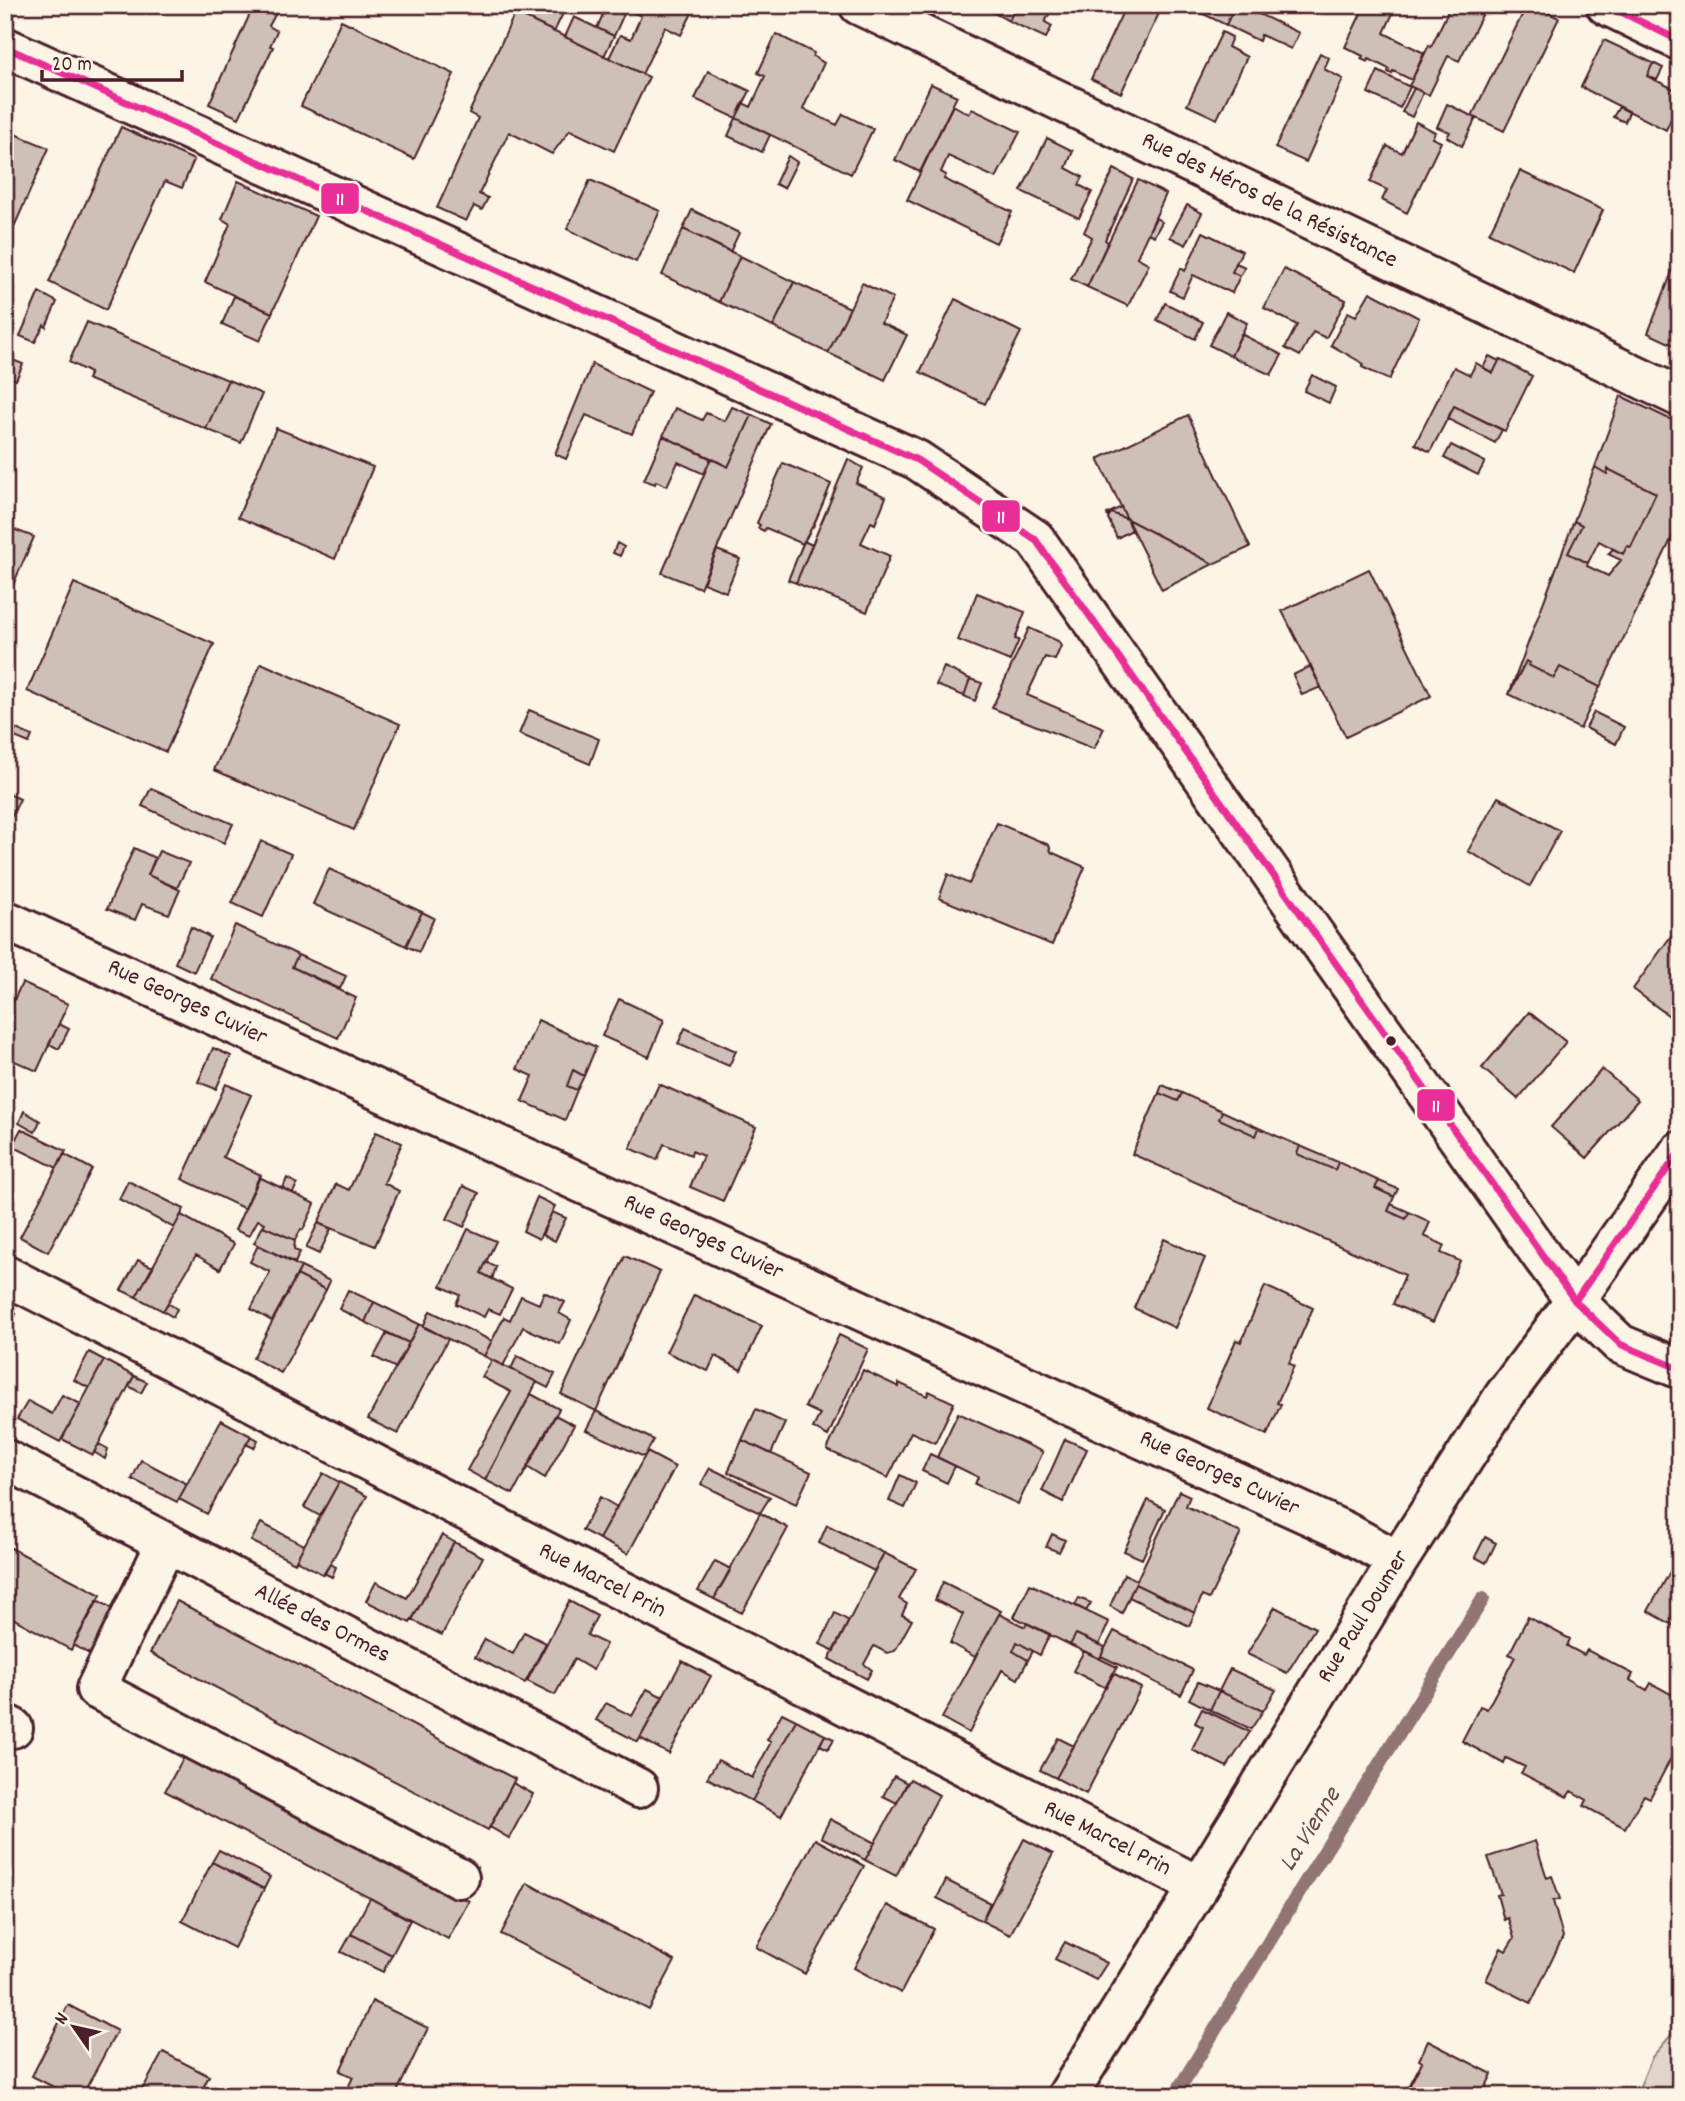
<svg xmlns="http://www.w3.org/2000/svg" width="1685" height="2101" font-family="Dekko,sans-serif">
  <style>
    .green { fill: #e2d5ca; stroke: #967a7a; stroke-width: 2 }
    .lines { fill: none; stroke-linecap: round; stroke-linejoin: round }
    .stream { stroke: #917474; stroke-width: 14 }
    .building { fill: #cfc0b7; stroke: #4a1f2b; stroke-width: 2 }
    .minor-casing { stroke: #4a1f2b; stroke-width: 44 }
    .minor { stroke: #fcf5e5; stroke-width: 38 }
    .bus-1-casing { stroke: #fcf5e5; stroke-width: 12 }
    .bus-1 { stroke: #e92e97; stroke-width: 7 }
    .bus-dot { fill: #4a1f2b; stroke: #fcf5e5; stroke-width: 2.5 }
    .labels { text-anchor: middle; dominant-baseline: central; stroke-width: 5; stroke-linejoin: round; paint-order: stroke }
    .street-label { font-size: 24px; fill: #4a1f2b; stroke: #fcf5e5 }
    .water-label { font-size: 26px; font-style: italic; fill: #6d4950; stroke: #fcf5e5 }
    .line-badge { stroke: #fcf5e5; stroke-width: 2.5 }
    .badge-label { font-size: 19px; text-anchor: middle; font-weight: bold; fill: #fff }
  </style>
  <rect width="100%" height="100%" fill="#fcf5e5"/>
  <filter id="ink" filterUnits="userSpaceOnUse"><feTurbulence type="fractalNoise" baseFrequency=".0143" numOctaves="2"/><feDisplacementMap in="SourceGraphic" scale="14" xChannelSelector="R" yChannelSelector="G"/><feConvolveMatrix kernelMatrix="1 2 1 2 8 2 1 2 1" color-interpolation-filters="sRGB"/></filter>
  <g filter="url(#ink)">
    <!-- green -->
    <path class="green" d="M1680 2025V2096H1636L1652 2057Z"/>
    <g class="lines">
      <!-- stream -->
      <path class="stream" d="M1180 2087 1303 1886 1483 1599"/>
    </g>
    <!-- building -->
    <path class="building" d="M254 5H274L271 10 276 13 269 26 277 31 270 46 273 47 239 118 209 104Z
      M519 5H567L554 32 515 13Z
      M607 5H628L614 36 597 28Z
      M628 5H696L681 35 665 27 642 74 609 58 620 35 631 39 641 16 627 9Z
      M992 5H1016L1009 21 989 10Z
      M1016 5H1054L1045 22 1052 26 1046 38 1009 21Z
      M1126 5H1163L1121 93 1091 79Z
      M1185 5H1235L1226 25Z
      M1235 5H1240L1299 33 1291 49 1261 35 1259 41 1226 25Z
      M1240 5H1262L1258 14Z
      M1365 5H1382L1394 11 1384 33 1424 53 1412 80 1393 71 1392 74 1388 72 1389 69 1369 59 1368 62 1361 59 1363 56 1345 47Z
      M1451 5H1487L1459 61 1448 56 1429 95 1409 86 1429 45 1431 47Z
      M1527 5H1532L1559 18 1504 131 1472 116Z
      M515 13 649 77 614 151 570 130 552 154 509 132 479 194 488 198 482 210 474 206 466 221 437 208 478 118 469 113Z
      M574 17 614 36 604 56 565 37Z
      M341 20 454 74 414 159 301 106Z
      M1222 32 1232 37 1228 47 1247 57 1217 119 1187 105Z
      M776 34 814 53 813 56 824 63 803 109 837 125 843 114 873 129 851 174 736 118 743 103 751 107 765 76 758 73Z
      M1604 40 1653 63 1647 76 1680 92V99L1666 130 1581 87Z
      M1320 53 1329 58 1324 69 1343 79 1306 162 1275 148Z
      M1653 63 1663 68 1657 80 1647 76Z
      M708 71 750 91 736 118 695 99Z
      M1378 71 1410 87 1400 108 1368 93Z
      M931 84 957 96 920 172 895 160Z
      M1414 88 1423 93 1412 117 1402 112Z
      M1447 104 1476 118 1462 146 1447 137 1450 132 1437 127Z
      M953 105 969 114 972 109 1020 132 996 178 948 156 941 172 946 175 944 179 1012 212 996 243 907 200Z
      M1619 107 1629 112 1625 122 1613 117Z
      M736 118 770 135 762 152 728 136Z
      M1416 122 1435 132 1432 138 1441 142 1407 213 1382 200 1387 190 1370 182 1387 146 1402 153Z
      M121 127 194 160 182 188 165 181 106 310 49 282Z
      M5 130 49 148 14 227 5 223Z
      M1047 138 1073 151 1066 168 1083 177 1079 185 1092 192 1079 218 1021 191Z
      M788 156 797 162 784 188 775 184Z
      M1114 169 1133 179 1105 240 1108 242 1087 287 1071 279 1092 237 1084 232Z
      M1520 171 1603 210 1574 273 1489 233Z
      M590 180 660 211 636 262 567 229Z
      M1138 180 1166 194 1137 257 1149 264 1128 306 1087 287Z
      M238 181 316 216 272 313 205 282 230 224 222 219Z
      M1187 205 1202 213 1186 245 1170 237Z
      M692 210 739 233 730 252 683 229Z
      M1156 218 1162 222 1154 236 1148 233Z
      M683 229 740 256 719 302 662 275Z
      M1203 232 1242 251 1232 272 1240 276 1232 293 1193 275 1183 297 1170 291 1181 268 1185 271Z
      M1680 252V348L1648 333Z
      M740 256 794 282 773 327 719 302Z
      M1236 263 1245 267 1240 276 1232 272Z
      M1284 269 1346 300 1326 338 1313 332 1300 356 1285 348 1297 325 1264 308Z
      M794 282 850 308 828 353 773 327Z
      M862 283 893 298 881 323 907 335 885 380 828 353Z
      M39 292 57 302 46 327 44 325 35 342 20 336Z
      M1370 292 1419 318 1389 380 1362 367 1364 364 1331 345 1348 312 1356 316Z
      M234 296 272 313 260 341 222 324Z
      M955 299 1021 332 985 404 920 372Z
      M1165 303 1203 322 1195 339 1157 320Z
      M1226 312 1247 323 1231 356 1209 345Z
      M87 322 228 380 206 429 87 379 90 373 69 362Z
      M1241 334 1282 355 1271 375 1231 356Z
      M1489 356 1499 361 1493 373 1483 368Z
      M10 359 23 364 16 380 5 376Z
      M1500 359 1532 376 1505 431 1454 406 1430 452 1415 444 1454 367 1470 375 1476 363 1493 373Z
      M592 364 650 392 632 434 586 415 566 459 555 454Z
      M1312 375 1336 387 1329 403 1304 391Z
      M228 380 262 394 241 443 206 429Z
      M1621 396 1680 424V521L1600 687 1560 667 1554 678 1528 665 1530 663 1526 661 1509 694 1574 521 1582 525 1568 553 1588 563 1587 566 1608 576 1621 560 1608 554 1613 549 1623 554 1627 546 1631 547 1656 493 1608 469 1607 474 1595 467Z
      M1454 406 1502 430 1495 443 1448 419Z
      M732 407 752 415 728 467 663 436 675 408 702 420 706 413 725 421Z
      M752 415 771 424 700 588 662 573 711 458 728 467Z
      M1188 415 1250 547 1213 564 1127 519 1098 459Z
      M276 428 373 467 335 559 238 517Z
      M663 436 711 458 704 474 678 462 667 486 656 481 655 484 644 480Z
      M1451 445 1485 462 1478 475 1444 458Z
      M848 459 863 468 856 483 886 497 875 524 871 522 861 543 890 556 867 612 796 583Z
      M783 463 831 484 813 527H812L803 544 766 528 764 531 758 528 760 525 757 523Z
      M1595 467 1607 474 1608 469 1656 493 1631 547 1627 546 1623 554 1599 541 1588 563 1568 553 1582 525 1574 521Z
      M1121 507 1127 519 1111 513 1108 518 1107 514Z
      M1111 513 1127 519 1132 530 1117 538 1108 518Z
      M1127 519 1213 564 1162 590Z
      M5 526 34 537 5 603Z
      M804 541 812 545 796 583 788 580Z
      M617 543 624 547 620 556 613 553Z
      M717 550 740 559 726 592 703 583Z
      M1369 569 1431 696 1346 737 1282 611Z
      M74 583 214 644 166 752 27 691Z
      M977 593 1025 612 1015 639 1019 640 1010 661 958 640Z
      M1029 628 1058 641 1061 646 1055 660 1045 657 1027 695 1104 728 1094 749 992 708Z
      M1526 661 1530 663 1528 665 1554 678 1560 667 1600 687 1580 729 1509 694Z
      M261 663 400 724 354 830 214 770Z
      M1311 666 1321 687 1302 695 1293 675Z
      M944 667 970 679 964 696 936 685Z
      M970 679 982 683 975 701 964 696Z
      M529 710 599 739 590 764 519 734Z
      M1594 712 1624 727 1616 744 1586 728Z
      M5 724 32 736 29 743 15 737 8 753 5 751Z
      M151 788 233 824 224 843 142 806Z
      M5 792 20 799 5 830Z
      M1498 797 1560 831 1530 886 1468 851Z
      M997 823 1049 845 1051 852 1085 867 1052 945 939 898 948 874 969 884Z
      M261 841 291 854 263 917 232 903Z
      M134 848 155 858 148 875 180 890 169 914 142 904 135 920 107 909Z
      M159 851 189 863 177 888 148 875Z
      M329 869 422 912 406 946 313 904Z
      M422 912 434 918 419 952 406 946Z
      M235 925 298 955 292 967 356 998 338 1038 211 979Z
      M191 927 210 937 194 972 175 963Z
      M1671 936 1680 942V1024L1633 989Z
      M298 955 346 976 340 989 292 967Z
      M22 983 68 1004 37 1071 15 1061 5 1082V1018Z
      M619 999 664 1020 649 1057 602 1036Z
      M1529 1012 1566 1042 1518 1099 1482 1068Z
      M538 1020 596 1047 584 1076 573 1070 567 1086 577 1090 565 1120 522 1101 533 1076 517 1069Z
      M59 1024 69 1029 59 1049 49 1044Z
      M685 1028 736 1051 729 1066 678 1044Z
      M213 1048 231 1056 216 1089 198 1082Z
      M1602 1069 1638 1100 1587 1158 1551 1127Z
      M573 1070 584 1076 577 1090 567 1086Z
      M226 1084 251 1095 223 1157 261 1175 245 1209 182 1179Z
      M659 1084 756 1127 723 1201 690 1187 703 1156 692 1151 691 1155 664 1144 657 1160 630 1148Z
      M1162 1085 1182 1093 1178 1101 1159 1093Z
      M1159 1093 1178 1101 1182 1093 1222 1111 1219 1119 1256 1136 1259 1128 1300 1146 1297 1154 1335 1170 1338 1162 1379 1181 1375 1188 1394 1197 1388 1211 1406 1219 1409 1212 1430 1222 1424 1236 1444 1245 1441 1253 1460 1261 1433 1322 1393 1304 1405 1275 1132 1154Z
      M24 1111 40 1121 35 1132 19 1123Z
      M1222 1111 1259 1128 1256 1136 1219 1119Z
      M21 1129 66 1151 57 1168 12 1146Z
      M376 1132 402 1143 384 1183 399 1191 375 1246 318 1223 336 1184 349 1190Z
      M1300 1146 1338 1162 1335 1170 1297 1154Z
      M64 1154 92 1169 48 1252 20 1237Z
      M259 1177 315 1204 303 1230 301 1229 295 1240 263 1226 265 1223 258 1220 249 1236 235 1230Z
      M287 1178 297 1184 293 1193 283 1188Z
      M128 1181 184 1209 174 1228 119 1199Z
      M1379 1181 1398 1189 1394 1197 1375 1188Z
      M463 1186 479 1193 464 1227 447 1219Z
      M537 1197 555 1206 539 1239 523 1231Z
      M1391 1204 1409 1212 1406 1219 1388 1211Z
      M552 1212 566 1218 555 1241 542 1235Z
      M181 1215 234 1244 220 1269 196 1255 163 1311 136 1297Z
      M318 1223 331 1229 319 1254 306 1248Z
      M263 1226 295 1240 294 1250 300 1252 295 1263 254 1243Z
      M468 1229 496 1241 481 1273 512 1289 500 1314 488 1309 484 1317 456 1304 460 1295 441 1286Z
      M1164 1239 1205 1258 1175 1328 1134 1308Z
      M258 1245 301 1267 272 1321 251 1309 270 1272 250 1262Z
      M625 1256 660 1272 596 1411 561 1394Z
      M138 1260 153 1267 136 1297 121 1290Z
      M486 1262 496 1267 492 1279 481 1273Z
      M301 1267 330 1281 326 1290 297 1275Z
      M297 1275 326 1290 281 1373 253 1358Z
      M1265 1286 1313 1308 1289 1363 1294 1366 1277 1403 1281 1404 1267 1435 1207 1408 1236 1340 1241 1342Z
      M348 1290 374 1302 365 1322 339 1309Z
      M544 1292 565 1302 559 1313 571 1320 560 1344 523 1327 503 1366 484 1356 504 1317 510 1320 521 1296 539 1304Z
      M694 1295 762 1326 741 1370 715 1356 708 1371 666 1352Z
      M374 1302 419 1324 409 1343 365 1322Z
      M168 1303 177 1309 173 1317 163 1311Z
      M5 1308 16 1314 5 1335Z
      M430 1311 492 1341 484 1356 423 1327Z
      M419 1324 448 1339 398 1434 368 1419Z
      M387 1333 409 1343 396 1368 374 1357Z
      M839 1335 868 1349 828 1436 813 1428 820 1414 805 1407Z
      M89 1352 104 1360 89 1388 74 1380Z
      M517 1356 555 1374 548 1388 511 1369Z
      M104 1360 134 1376 93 1455 62 1439Z
      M492 1360 537 1382 485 1480 467 1470 511 1392 482 1377Z
      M863 1370 899 1387V1383L927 1396 929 1391 954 1403 935 1443 911 1432 888 1478 827 1450Z
      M134 1376 147 1382 141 1393 129 1386Z
      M531 1394 559 1409 513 1494 485 1480Z
      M62 1395 81 1404 60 1442 17 1419 28 1401 52 1414Z
      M756 1409 785 1423 771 1454 742 1440Z
      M596 1411 654 1440 644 1457 586 1430Z
      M958 1413 1043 1452 1018 1504 975 1484 978 1477 937 1457Z
      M555 1415 574 1425 545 1478 527 1467Z
      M221 1420 251 1436 207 1514 179 1499Z
      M251 1436 258 1440 254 1448 246 1444Z
      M1065 1439 1087 1449 1063 1502 1042 1491Z
      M742 1440 811 1472 796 1504 728 1472Z
      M99 1444 108 1449 105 1459 94 1452Z
      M647 1452 675 1467 628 1554 599 1539Z
      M930 1454 955 1466 947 1483 922 1471Z
      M141 1460 187 1484 177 1502 132 1479Z
      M710 1468 770 1497 760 1513 701 1484Z
      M323 1473 339 1482 320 1516 304 1507Z
      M900 1475 916 1483 905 1508 889 1501Z
      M339 1482 367 1496 324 1575 296 1560Z
      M1179 1491 1190 1496 1186 1506 1241 1533 1209 1599 1202 1596 1195 1613 1135 1584Z
      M600 1497 617 1507 599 1539 582 1530Z
      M1148 1500 1165 1509 1142 1559 1124 1551Z
      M760 1513 788 1528 742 1613 714 1599Z
      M261 1523 304 1545 295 1563 251 1541Z
      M827 1525 884 1553 874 1571 819 1543Z
      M1052 1534 1065 1540 1059 1552 1046 1547Z
      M442 1535 454 1542 410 1623 366 1601 376 1582 407 1598Z
      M1485 1537 1496 1543 1486 1563 1475 1557Z
      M454 1542 483 1557 442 1635 412 1620Z
      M5 1545 101 1595 71 1650 5 1614Z
      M884 1553 916 1569 899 1599 907 1604 902 1615 912 1620 895 1651 887 1653 874 1646 864 1664 872 1670 867 1679 829 1659Z
      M1680 1554V1629L1648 1611Z
      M715 1561 731 1569 714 1599 698 1591Z
      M330 1564 336 1567 332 1577 324 1573Z
      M1124 1574 1137 1580 1122 1613 1110 1606Z
      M943 1582 1001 1611 975 1657 950 1643 963 1614 935 1600Z
      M1030 1584 1109 1622 1099 1645 1076 1634 1070 1645 1014 1617Z
      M1135 1584 1195 1613 1189 1626 1129 1597Z
      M1079 1598 1091 1603 1086 1611 1075 1605Z
      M97 1600 117 1611 93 1656 73 1645Z
      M177 1601 515 1779 488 1830 150 1653Z
      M569 1601 597 1616 587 1635 606 1644 593 1670 574 1659 555 1695 527 1681Z
      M1275 1607 1315 1628 1287 1673 1247 1654Z
      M835 1613 849 1621 834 1651 820 1644Z
      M999 1614 1025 1627 1027 1623 1050 1634 1040 1655 1017 1642 1013 1651 1028 1660 1018 1679 1002 1670 969 1733 942 1718Z
      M1528 1617 1570 1639 1567 1646 1584 1655 1587 1650 1633 1674 1630 1680 1647 1690 1651 1683 1680 1699V1729L1673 1741 1678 1745 1650 1798 1644 1795 1625 1828 1584 1806 1587 1800 1571 1791 1567 1797 1521 1773 1525 1767 1506 1758 1504 1764 1462 1741 1480 1706 1487 1709 1515 1657 1509 1654Z
      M1114 1631 1193 1670 1181 1695 1101 1656Z
      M524 1632 546 1643 525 1683 475 1657 485 1639 513 1654Z
      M1076 1634 1105 1647 1100 1659 1070 1645Z
      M1017 1642 1033 1651 1028 1660 1013 1651Z
      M1084 1651 1117 1667 1106 1688 1073 1671Z
      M682 1661 711 1676 669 1754 640 1738Z
      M1230 1669 1276 1690 1263 1711 1219 1691Z
      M1113 1673 1141 1688 1086 1794 1056 1778Z
      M1198 1682 1219 1691 1210 1710 1189 1699Z
      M647 1689 663 1697 638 1742 596 1720 606 1703 632 1716Z
      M1219 1691 1263 1711 1251 1729 1210 1710Z
      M1202 1709 1250 1732 1227 1767 1192 1750 1203 1727 1195 1723Z
      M782 1713 796 1720 752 1801 707 1778 718 1760 752 1778 771 1742 767 1740Z
      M796 1720 825 1735 781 1816 752 1801Z
      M825 1735 834 1739 828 1749 820 1745Z
      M1058 1738 1074 1746 1056 1778 1040 1770Z
      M186 1753 469 1901 448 1939 165 1791Z
      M894 1776 907 1783 897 1803 883 1796Z
      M910 1779 939 1795 896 1876 865 1860Z
      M513 1783 533 1794 509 1838 490 1827Z
      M830 1819 875 1843 865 1860 821 1837Z
      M815 1839 864 1866 805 1974 756 1947Z
      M1024 1839 1053 1854 1010 1935 982 1921Z
      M1535 1841 1547 1878 1552 1876 1560 1899 1553 1901 1563 1937 1531 2003 1486 1980 1501 1948 1506 1951 1514 1938 1508 1918 1504 1920 1497 1895 1501 1894 1488 1857Z
      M219 1850 270 1877 264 1889 212 1862Z
      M212 1862 264 1889 234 1948 182 1921Z
      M946 1880 990 1903 982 1921 937 1898Z
      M527 1883 675 1961 649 2010 501 1934Z
      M370 1898 410 1920 392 1955 351 1934Z
      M887 1905 934 1929 901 1993 854 1968Z
      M351 1934 392 1955 383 1972 341 1952Z
      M1065 1942 1107 1963 1096 1980 1055 1959Z
      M372 2001 428 2028 395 2096H360L347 2090 353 2077 340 2071Z
      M68 2005 117 2031 82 2096H71L32 2076Z
      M1428 2041 1492 2074 1483 2093 1474 2088 1470 2096H1404L1422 2062 1419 2060Z
      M163 2052 209 2076 199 2096H139Z"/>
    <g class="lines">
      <defs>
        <path id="minor" d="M859 5 1680 397
          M1606 5 1680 41
          M5 47 917 460 1035 539 1543 1258 1575 1301 1620 1344 1680 1369
          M5 920 1344 1531 1398 1561
          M5 1275 1199 1886
          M5 1459 638 1788
          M166 1543 96 1689 459 1878
          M5 1724 13 1728
          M1067 2096 1199 1886 1398 1561 1504 1396 1575 1301 1680 1151"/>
      </defs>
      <!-- minor casing -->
      <use href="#minor" class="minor-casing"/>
      <!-- minor -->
      <use href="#minor" class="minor"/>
      <defs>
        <path id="bus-1" d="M1607 5 1680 41
          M5 47 917 460 1035 539 1575 1301 1620 1344 1680 1369
          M1575 1301 1680 1151"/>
      </defs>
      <!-- bus-1 casing -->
      <use href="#bus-1" class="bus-1-casing"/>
      <!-- bus-1 -->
      <use href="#bus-1" class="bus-1"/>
    </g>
  </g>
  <!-- markers -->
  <circle class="bus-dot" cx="1391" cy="1041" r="6"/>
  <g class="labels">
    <!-- street labels -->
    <g class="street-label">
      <text transform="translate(1269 201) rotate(26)">Rue des Héros de la Résistance</text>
      <text transform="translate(187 1003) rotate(25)">Rue Georges Cuvier</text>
      <text transform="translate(703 1238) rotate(25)">Rue Georges Cuvier</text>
      <text transform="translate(1219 1474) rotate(25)">Rue Georges Cuvier</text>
      <text transform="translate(602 1581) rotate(27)">Rue Marcel Prin</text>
      <text transform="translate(1364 1617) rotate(-58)">Rue Paul Doumer</text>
      <text transform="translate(322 1624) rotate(27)">Allée des Ormes</text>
      <text transform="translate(1107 1839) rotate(27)">Rue Marcel Prin</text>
    </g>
    <!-- water labels -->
    <g class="water-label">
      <text transform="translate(1311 1830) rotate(-58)">La Vienne</text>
    </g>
  </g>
  <g class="line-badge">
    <rect x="320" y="182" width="40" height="33" rx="7" fill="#e92e97"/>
    <rect x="981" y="499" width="40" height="34" rx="7" fill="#e92e97"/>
    <rect x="1416" y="1088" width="40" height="34" rx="7" fill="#e92e97"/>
  </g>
  <g class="badge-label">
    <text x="340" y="205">11</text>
    <text x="1001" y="523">11</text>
    <text x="1436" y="1112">11</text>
  </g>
  <!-- margin -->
  <rect width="1685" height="2101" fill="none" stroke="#fcf5e5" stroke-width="28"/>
  <rect x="14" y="14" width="1657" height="2073" fill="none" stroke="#4a1f2b" stroke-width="2.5" filter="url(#ink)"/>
  <!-- north arrow -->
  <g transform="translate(74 2027) rotate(304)" stroke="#fcf5e5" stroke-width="5" paint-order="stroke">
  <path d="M0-5L12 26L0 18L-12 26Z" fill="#4a1f2b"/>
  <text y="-10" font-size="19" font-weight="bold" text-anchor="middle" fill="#4a1f2b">N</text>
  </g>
  <!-- scale -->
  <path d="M42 70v10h140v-10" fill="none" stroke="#4a1f2b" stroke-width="3.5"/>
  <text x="52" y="70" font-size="21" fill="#4a1f2b" stroke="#fcf5e5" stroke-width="5" paint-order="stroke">20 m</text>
</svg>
